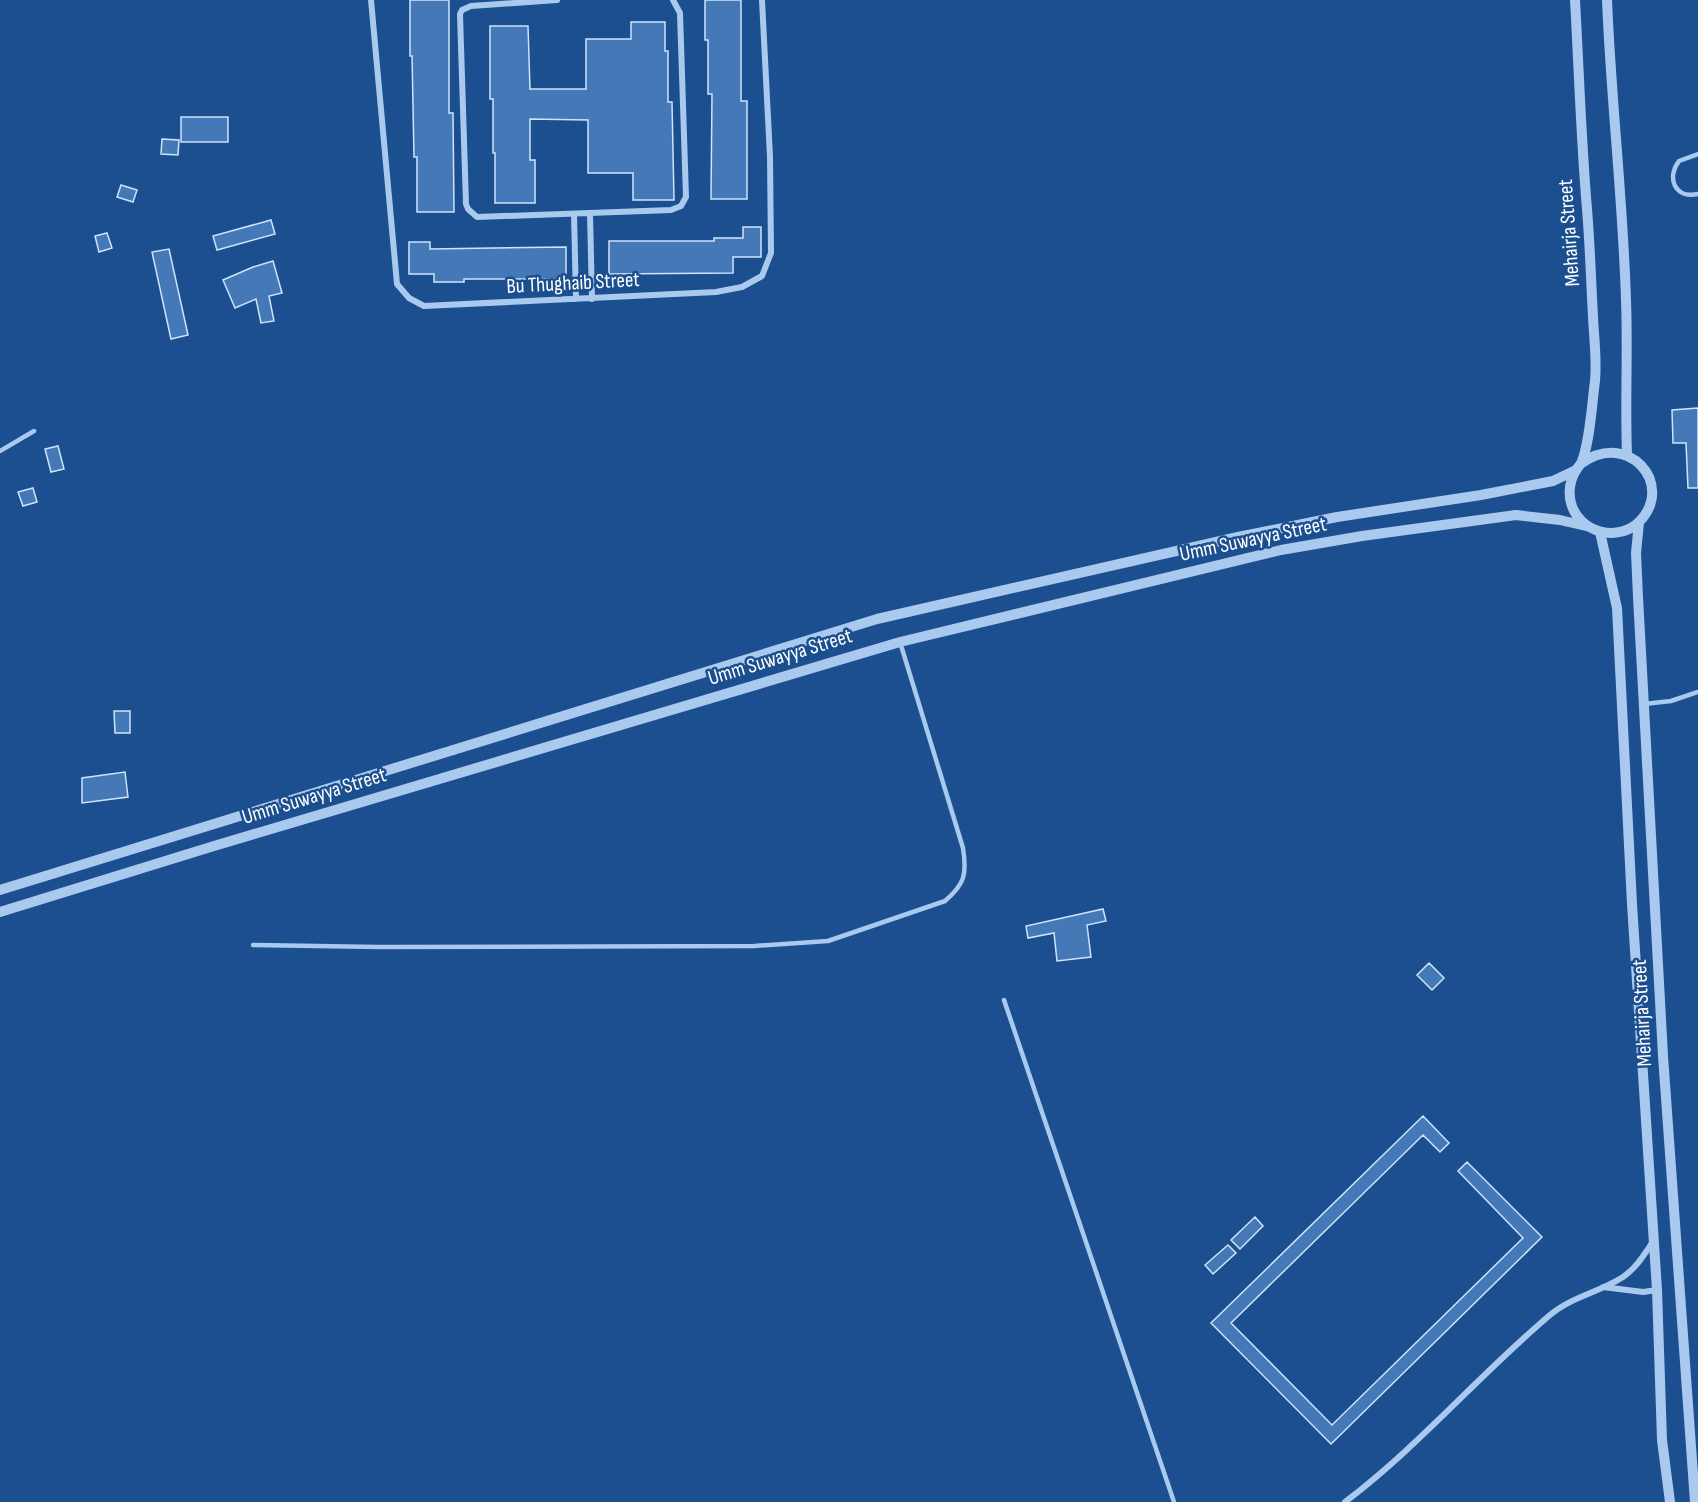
<svg xmlns="http://www.w3.org/2000/svg" width="1698" height="1502" font-family="'Sofia Sans Condensed',sans-serif">
  <style>
    .building { fill: #4478b7; stroke: #cfe3fa; stroke-width: 1.5 }
    .lines { fill: none; stroke-linecap: round; stroke-linejoin: round }
    .service { stroke: #a9c9ee; stroke-width: 4.5 }
    .minor { stroke: #a9c9ee; stroke-width: 6 }
    .tertiary { stroke: #a9c9ee; stroke-width: 10 }
    .labels { text-anchor: middle; dominant-baseline: central; stroke-width: 5; stroke-linejoin: round; paint-order: stroke }
    .street-label { font-size: 21px; fill: #fff; stroke: #1b4f8f }
  </style>
  <rect width="100%" height="100%" fill="#1b4f8f"/>
  <!-- building -->
  <path class="building" d="M410 0H449V113H453L454 212H417V157H414L412 56H410Z
    M705 0H741V101H747V199H711L712 94H708V40H705Z
    M631 22H665V51H668V102H672L674 200H633V173H588V120L530 119V160H535V203H495V153H493V99H490V26H528L530 89H586V39H631Z
    M181 117H228V142H181Z
    M162 139 179 140 178 155 161 154Z
    M121 185 137 190 133 202 117 197Z
    M271 220 275 234 217 250 213 236Z
    M743 227H761V257H733V273L609 274V241H714V238H743Z
    M107 233 112 248 99 252 95 236Z
    M409 242H430V249L566 247V279H464V282H434V274H409Z
    M169 249 188 335 171 339 152 252Z
    M273 261 282 293 269 296 274 321 261 323 256 299 235 308 223 280 253 267Z
    M1698 408V488H1688L1686 443H1673L1672 410Z
    M58 446 64 469 51 472 45 449Z
    M33 488 37 502 23 506 18 492Z
    M114 711H130V733H115Z
    M125 772 128 797 82 803V778Z
    M1103 909 1106 921 1087 925 1091 957 1057 961 1054 933 1028 938 1026 926Z
    M1429 963 1444 978 1432 990 1417 975Z
    M1423 1116 1449 1143 1440 1152 1423 1135 1231 1323 1332 1425 1523 1238 1458 1171 1467 1162 1542 1237 1331 1444 1211 1323Z
    M1255 1217 1263 1226 1240 1249 1231 1240Z
    M1228 1245 1236 1253 1213 1274 1205 1265Z"/>
  <g class="lines">
    <!-- service -->
    <path class="service" d="M1698 154 1679 161C1666 178 1675 199 1698 194
      M0 451 34 431
      M1644 704 1671 701 1698 692
      M253 945 379 947 754 946 828 941 945 901C965 884 967 874 963 848L900 642
      M1004 1000 1174 1502"/>
    <!-- minor -->
    <path class="minor" d="M371 0 397 284 409 298 424 306 716 292 742 287 762 276 771 253 770 157 762 0
      M557 0 471 6 462 10 460 14 466 204 468 209 477 217 671 210 681 206 686 197 680 13 673 0
      M574 214 576 299
      M590 214 592 299
      M1603 1287 1643 1292 1657 1290
      M1345 1502C1419 1446 1479 1375 1550 1315 1571 1297 1600 1292 1623 1277 1636 1268 1644 1255 1652 1243"/>
    <!-- tertiary -->
    <path class="tertiary" d="M1575 0C1579 70 1581 139 1587 209 1590 245 1591 281 1593 317 1594 338 1597 360 1595 381 1592 403 1590 441 1582 461 1581 465 1579 465 1577 469 1570 479 1568 492 1571 503 1579 533 1619 543 1640 521 1675 484 1628 430 1582 463
      M1607 0C1611 100 1623 200 1626 300 1628 351 1625 403 1627 455
      M1639 522 1636 553 1638 597 1663 1056 1695 1502
      M1600 532 1617 608 1632 904 1657 1290 1662 1440 1670 1502
      M0 890 877 619 1238 537 1337 517 1481 495 1553 481 1576 470
      M0 912 214 846 900 642 1281 550 1362 536 1516 515 1560 520 1586 526"/>
  </g>
  <g class="labels">
    <!-- street labels -->
    <g class="street-label">
      <text transform="translate(1569 233) rotate(-94)">Mehairja Street</text>
      <text transform="translate(573 283) rotate(-3)">Bu Thughaib Street</text>
      <text transform="translate(1253 539) rotate(-12)">Umm Suwayya Street</text>
      <text transform="translate(780 657) rotate(-17)">Umm Suwayya Street</text>
      <text transform="translate(314 796) rotate(-17)">Umm Suwayya Street</text>
      <text transform="translate(1642 1013) rotate(-93)">Mehairja Street</text>
    </g>
  </g>
</svg>
